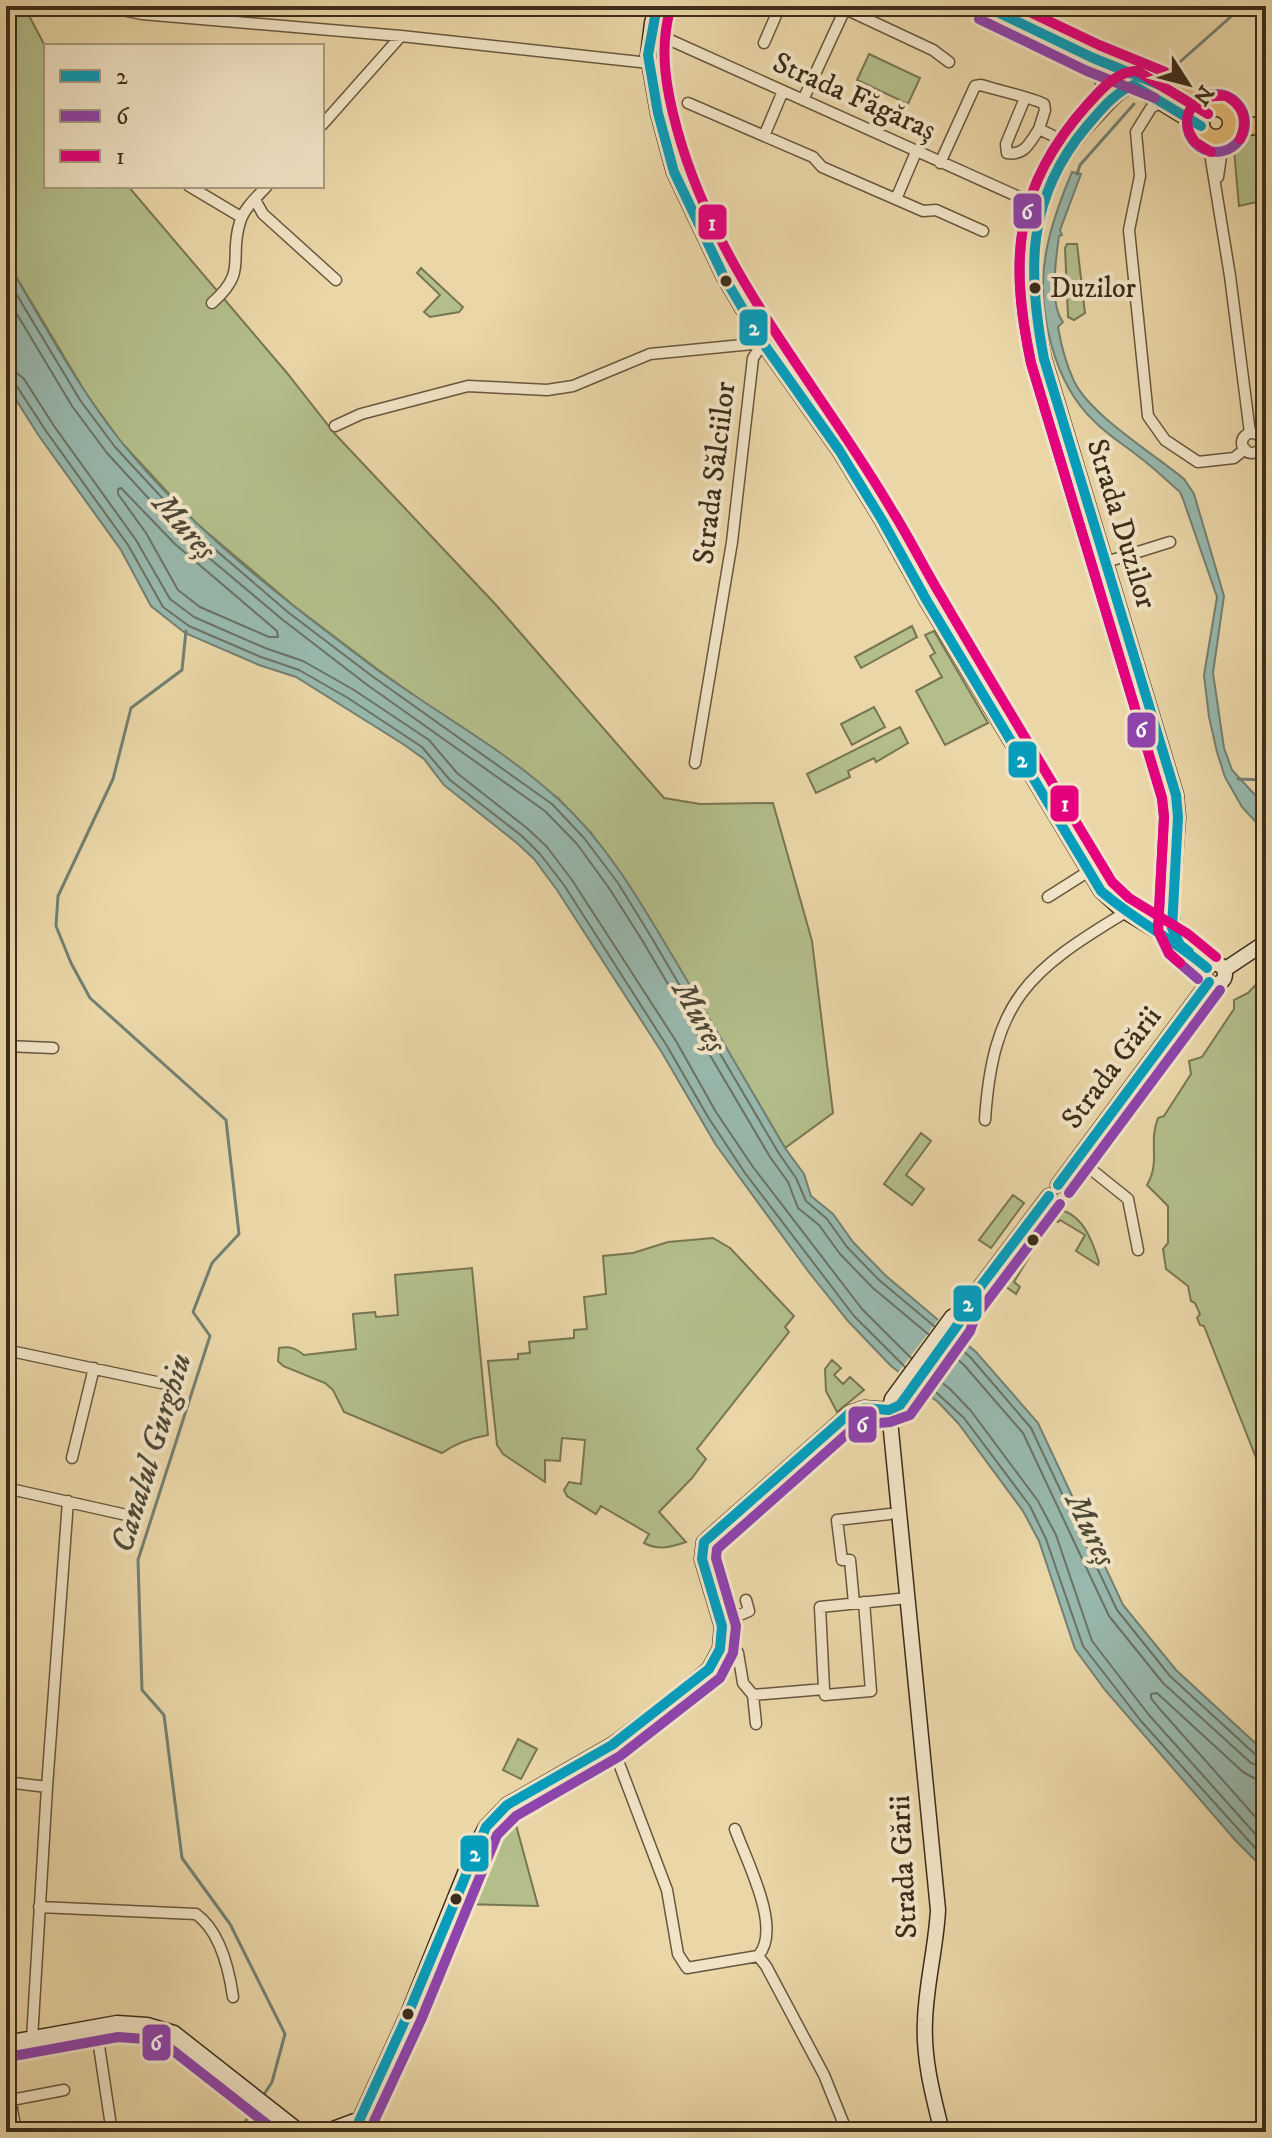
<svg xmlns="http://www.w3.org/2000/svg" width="1272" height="2138" font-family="'IM FELL DW Pica',serif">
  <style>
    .green { fill: #b3be8a; stroke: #787652; stroke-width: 2 }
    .water { fill: #98b8ad; stroke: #738072; stroke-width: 2 }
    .pier { fill: #ead6a7 }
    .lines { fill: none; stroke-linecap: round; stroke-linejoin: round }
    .shore { stroke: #6a7264; stroke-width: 2 }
    .stream { stroke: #738072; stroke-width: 3 }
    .street-casing { stroke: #68573d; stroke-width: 13 }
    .secondary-casing { stroke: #3c2d1a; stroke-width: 17 }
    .primary-casing { stroke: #3c2d1a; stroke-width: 19 }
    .street { stroke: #f1e4c6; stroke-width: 10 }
    .secondary { stroke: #f1e4c6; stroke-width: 14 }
    .primary { stroke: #e5bb74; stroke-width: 16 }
    .bus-1-casing { stroke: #f1e4c6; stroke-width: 16 }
    .bus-2-casing { stroke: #f1e4c6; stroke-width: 16 }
    .bus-3-casing { stroke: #f1e4c6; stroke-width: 16 }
    .bus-1 { stroke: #069dbc; stroke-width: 10 }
    .bus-2 { stroke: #8e44ad; stroke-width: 10 }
    .bus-3 { stroke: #e5007d; stroke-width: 10 }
    .bus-dot { fill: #3c2d1a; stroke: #f1e4c6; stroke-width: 3 }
    .labels { text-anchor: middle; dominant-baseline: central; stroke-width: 8; stroke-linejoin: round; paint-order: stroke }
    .bus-label { font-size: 28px; fill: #3c2d1a; stroke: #f1e4c6; text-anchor: start }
    .street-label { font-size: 30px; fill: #3c2d1a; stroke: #f1e4c6 }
    .water-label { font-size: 32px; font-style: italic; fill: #4e4937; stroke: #f1e4c6 }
    .line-badge { stroke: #f1e4c6; stroke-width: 3 }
    .badge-label { font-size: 22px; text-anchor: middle; font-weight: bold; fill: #fff }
  </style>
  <rect width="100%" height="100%" fill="#ead6a7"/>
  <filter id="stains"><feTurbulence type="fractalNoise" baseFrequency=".0025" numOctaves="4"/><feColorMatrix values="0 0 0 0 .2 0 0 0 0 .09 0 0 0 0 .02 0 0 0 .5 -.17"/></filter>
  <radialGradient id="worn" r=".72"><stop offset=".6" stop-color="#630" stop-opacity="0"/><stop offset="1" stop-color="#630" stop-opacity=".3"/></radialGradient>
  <!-- green -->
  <path class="green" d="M6 6H24L46 48V186H128L287 373 335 434 497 606 664 798 700 804 773 803 812 941 833 1113 785 1148 657 931 624 878 591 833 558 798 377 669 294 606 196 523 121 442 87 395 6 260Z
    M869 54 920 78 908 104 857 80Z
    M1266 132V200L1239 206 1234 150 1229 154 1222 153 1234 137Z
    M1067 244H1077L1085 313 1074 320 1068 317 1065 248Z
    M421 268 463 307 459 312 430 317 424 312 440 295 417 273Z
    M912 626 917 637 861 668 855 657Z
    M934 631 988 723 945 745 916 691 942 677 930 656 935 653 925 635Z
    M874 707 885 727 852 745 841 724Z
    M900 727 908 743 876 762 874 758 848 771 850 777 816 793 807 774Z
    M1266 974V1483L1204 1326 1200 1325 1197 1318 1200 1314 1195 1303 1191 1301 1188 1286 1166 1269 1163 1249 1168 1243V1206L1147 1185C1161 1161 1148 1143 1158 1118L1164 1116 1191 1074 1189 1061 1202 1057 1234 1009V1000L1248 993Z
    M921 1133 931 1141 906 1175 924 1189 912 1205 884 1184Z
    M1013 1195 1024 1203 991 1248 979 1240Z
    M1056 1209C1083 1213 1092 1240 1099 1262L1098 1265 1076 1251 1085 1235 1060 1220 1058 1222 1052 1219 1014 1282 1020 1287 1016 1294 1005 1286V1277Z
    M713 1238 730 1248 794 1316 785 1327 789 1332 697 1449 706 1459 692 1478 659 1512 686 1542C671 1547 659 1551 644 1543L649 1534 601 1506 596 1514 567 1496 564 1490 569 1482 581 1484 585 1440 562 1438 560 1461 545 1460V1482L503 1454 497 1445 488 1361 518 1359V1354L530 1353 529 1342 574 1338V1330L587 1329 584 1297 606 1294 603 1256 633 1253 668 1242Z
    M472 1268 488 1435C471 1438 456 1443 442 1453L344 1412 333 1390 325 1383 283 1366 278 1361 279 1348C290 1346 295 1348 304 1355L356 1349 353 1314 375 1312 376 1317 398 1315 395 1275Z
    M832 1360 841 1368 834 1375 843 1384 850 1377 864 1390 837 1412 826 1391 825 1369Z
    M518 1739 537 1749 521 1779 503 1770Z
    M516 1825 538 1906 463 1904 489 1838 493 1834Z"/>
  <!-- water -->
  <path class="water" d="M1072 172 1081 174 1060 230 1062 235 1059 236C1056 258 1049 304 1063 322L1058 327C1061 345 1066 364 1074 381 1090 415 1154 454 1184 479L1194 494 1224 596 1213 673 1224 748 1232 770 1266 807V833L1242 807 1225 777 1217 752 1209 717 1204 675 1217 597 1183 499 1180 492C1166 480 1153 467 1138 456 1124 445 1108 435 1095 422 1053 383 1036 308 1046 253 1051 224 1061 198 1072 172Z
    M6 260C42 321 76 384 119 439 190 529 285 601 376 669 435 712 504 749 558 799 609 845 643 907 678 965 713 1026 749 1087 785 1148L804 1174 811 1196 833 1214 853 1242 885 1275 976 1352 1038 1423 1123 1605 1176 1670 1266 1753V1871L1236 1841 1105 1690 1075 1649 1039 1541 1023 1511 958 1423 938 1402 891 1366 848 1321 808 1271 716 1145 661 1051 557 890 534 859 517 843 444 785 424 759 403 744 296 677 259 665 185 633 151 606 121 550 39 436 6 384Z"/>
  <!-- pier -->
  <path class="pier" d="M941 1316 964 1335 920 1394 896 1375Z"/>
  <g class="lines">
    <!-- shore -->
    <path class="shore" d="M6 277 80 400 115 447 190 528 289 613 372 676 552 804 584 838 618 883 650 935 778 1152 796 1178 806 1201 827 1219 847 1247 879 1280 934 1326
      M6 296 72 406 107 453 183 536 283 620 366 684 545 811 577 844 609 888 642 940 770 1157 788 1182 798 1208 819 1225 840 1254 873 1288 928 1334
      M6 371 17 373 24 379 54 426 136 540 170 599 194 617 265 648 303 661 354 690 429 740 457 773 528 829 547 847 572 880 676 1041 716 1112 753 1167 862 1309 911 1358
      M6 381 16 385 46 431 128 545 163 607 189 626 261 657 299 670 348 698 422 747 450 780 522 836 540 854 564 885 667 1046 708 1117 745 1173 854 1316 905 1367
      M121 488 175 544 277 631 278 637H269L200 607 178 590 146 533 118 494V489Z
      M948 1337 971 1358 1031 1428 1117 1610 1170 1676 1257 1756 1266 1758
      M942 1346 964 1365 1023 1433 1109 1616 1163 1683 1251 1763 1266 1768
      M931 1374 950 1389 971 1411 1038 1501 1056 1535 1092 1641 1149 1715 1266 1846
      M926 1383 964 1418 1030 1506 1046 1539 1083 1646 1141 1721 1266 1860
      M1266 1780 1254 1778 1243 1772 1157 1693 1151 1694V1698L1158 1707 1266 1829"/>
    <!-- stream -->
    <path class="stream" d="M1173 68 1243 6
      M1077 174 1080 165 1134 104
      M186 631 182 670 131 708 113 779 58 896 56 926 71 963 90 998 226 1120 239 1234 212 1263 193 1312 210 1336 138 1560 142 1690 164 1715 182 1858 230 1924 285 2034 272 2082 263 2096
      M1238 779 1266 780
      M238 2132 256 2106"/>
    <defs>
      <path id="street" d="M102 6 142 14 401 36 649 63
        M839 6 933 50 949 62
        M650 31 1039 206
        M764 43 780 6
        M1025 98 1006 144 1007 153C1025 156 1030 142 1039 129L1072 145
        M803 100 846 7
        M1161 102 1151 108 1136 132 1140 176 1129 230 1148 416 1165 440 1198 462 1234 458 1245 449
        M688 103 813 157 822 167 923 211 936 210 983 231
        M322 125 401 36
        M1207 135 1230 276 1250 433
        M764 136 783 91
        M940 163 975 86 981 85C993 89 1037 99 1044 104L1045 110 1039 129
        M1218 177 1224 136
        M189 186 241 217
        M896 199 916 152
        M255 200 263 214 336 280
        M212 303C249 270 228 260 240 222 244 208 258 196 267 186
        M335 426 361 414 468 386 547 390 573 386 650 354 763 343
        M1242 443a10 10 0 1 1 20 0a10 10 0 1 1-20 0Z
        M1106 562 1170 542
        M695 763 732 542 753 358 763 343
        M1048 897 1089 871
        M6 1046 53 1048
        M985 1120C993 1000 1028 971 1126 912
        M1077 1158 1128 1199 1138 1250
        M6 1350 161 1383
        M72 1458 94 1368
        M6 1488 131 1516
        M854 1603 850 1560H842L837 1520 890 1514
        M727 1620 749 1611 746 1600
        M726 1651 738 1653 743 1683 753 1695
        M824 1689 825 1695 871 1691 864 1602
        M756 1724 753 1695 824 1689 820 1607 908 1598
        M612 1745 667 1890 678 1954 687 1968 758 1956C783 1929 746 1860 735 1829
        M6 1782 47 1787
        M39 1907 196 1914C220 1931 229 1969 233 1997
        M758 1956 766 1966 824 2075 847 2132
        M32 2039 47 1787 68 1501
        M6 2074 16 2132
        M6 2101 64 2090
        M84 2132 111 2126 96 2026"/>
      <path id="secondary" d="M657 6 652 23 648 55 658 113 674 172 724 277 763 343 839 450 882 520 927 601 1101 891 1121 909 1180 945 1207 968
        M1133 85C1118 90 1107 104 1096 116 1026 187 1023 266 1044 359L1176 795 1178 817 1171 913 1174 934 1180 945
        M1092 114C1104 89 1109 83 1093 58
        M1205 974a10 10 0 1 1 20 0a10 10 0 1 1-20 0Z
        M1224 970 1266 942
        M1058 1185 1209 982
        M960 1320 962 1311 1049 1196
        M889 1410 900 1405 923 1372
        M6 2043 117 2023 147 2025 174 2033 300 2132
        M325 2132 360 2119
        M354 2132 408 2014 476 1846 486 1827 507 1805 612 1745 676 1697 709 1669 720 1649 722 1626 702 1559 704 1542 850 1413 864 1408 889 1410
        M942 2132C933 2096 923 2059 925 2021 926 1984 936 1948 938 1910L889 1410 892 1399 952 1317 962 1311"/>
      <path id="primary" d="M985 6 1093 58 1217 108
        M1124 79 1201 126
        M1201 123a15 15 0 1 1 30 0a15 15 0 1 1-30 0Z
        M1229 130 1266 124"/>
    </defs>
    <!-- street casing -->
    <use href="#street" class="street-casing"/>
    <!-- secondary casing -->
    <use href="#secondary" class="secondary-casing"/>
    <!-- primary casing -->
    <use href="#primary" class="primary-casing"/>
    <!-- street -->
    <use href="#street" class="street"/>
    <!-- secondary -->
    <use href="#secondary" class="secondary"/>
    <!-- primary -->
    <use href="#primary" class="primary"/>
    <defs>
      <path id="bus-1" d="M657 6 648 55 658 113 674 172 724 277 763 343 839 450 882 520 927 601 1101 891C1134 920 1173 939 1207 968
        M985 6 1093 58 1160 85
        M1189 952 1180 945 1172 928 1178 817 1176 795 1044 359C1027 271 1026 198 1087 126 1101 110 1114 93 1133 85L1201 126
        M1058 1185 1209 982
        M889 1410 900 1405 959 1323 962 1311 1049 1196
        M354 2132 408 2014 486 1827 507 1805 612 1745 709 1669 720 1649 722 1626 702 1559 704 1542 850 1413 864 1408 889 1410"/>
      <path id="bus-2" d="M979 19 1087 71 1155 98
        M1187 123a29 29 0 1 1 58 0a29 29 0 1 1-58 0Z
        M1198 979 1169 954 1158 931 1164 817 1162 798 1031 363C1009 258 1014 187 1087 105 1100 91 1116 71 1137 71L1208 114
        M1069 1193 1220 990
        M8 2057 118 2037 145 2039 167 2046 277 2132
        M369 2132 421 2020 497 1835 516 1816 620 1756 720 1678 733 1653 736 1626 716 1558 717 1549 857 1425 890 1422 910 1415 970 1331 975 1317 1060 1204"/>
      <path id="bus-3" d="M1017 6 1099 45 1165 72
        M670 10C659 50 666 89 677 129 716 273 819 385 893 512 910 539 924 568 941 596 997 692 1055 787 1112 882L1129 898 1188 934 1216 957
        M1211 152 1195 142C1175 114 1196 93 1226 96 1244 106 1248 121 1240 139
        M1180 963 1169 953 1158 930 1164 817 1162 798 1031 363C1009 258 1014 187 1087 105 1100 91 1116 71 1137 71L1208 114"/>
    </defs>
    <!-- bus-1 casing -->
    <use href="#bus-1" class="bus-1-casing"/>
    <!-- bus-2 casing -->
    <use href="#bus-2" class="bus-2-casing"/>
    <!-- bus-3 casing -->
    <use href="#bus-3" class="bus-3-casing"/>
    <!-- bus-1 -->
    <use href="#bus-1" class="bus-1"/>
    <!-- bus-2 -->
    <use href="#bus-2" class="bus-2"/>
    <!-- bus-3 -->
    <use href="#bus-3" class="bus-3"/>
  </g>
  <!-- markers -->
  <g class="bus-dot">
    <circle cx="726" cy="281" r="7"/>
    <circle cx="1035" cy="288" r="7"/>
    <circle cx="1033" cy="1240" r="7"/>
    <circle cx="456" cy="1899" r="7"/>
    <circle cx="408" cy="2014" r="7"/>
  </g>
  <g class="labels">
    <!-- bus labels -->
    <g class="bus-label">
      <text x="1050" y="288">Duzilor</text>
    </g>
    <!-- street labels -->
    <g class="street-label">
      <text transform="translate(854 97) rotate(24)">Strada Făgăraș</text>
      <text transform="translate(715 473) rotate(-83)">Strada Sălciilor</text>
      <text transform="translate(1121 524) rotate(73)">Strada Duzilor</text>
      <text transform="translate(1112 1068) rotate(-53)">Strada Gării</text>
      <text transform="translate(904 1867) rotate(-93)">Strada Gării</text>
    </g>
    <!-- water labels -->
    <g class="water-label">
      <text transform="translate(184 527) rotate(48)">Mureș</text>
      <text transform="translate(699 1017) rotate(60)">Mureș</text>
      <text transform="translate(152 1453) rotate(-73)">Canalul Gurghiu</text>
      <text transform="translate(1090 1530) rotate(64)">Mureș</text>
    </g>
  </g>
  <g class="line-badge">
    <rect x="1012" y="192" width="31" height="38" rx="8" fill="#8e44ad"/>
    <rect x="697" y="203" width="31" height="38" rx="8" fill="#e5007d"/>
    <rect x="738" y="308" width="31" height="39" rx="8" fill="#069dbc"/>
    <rect x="1126" y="711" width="31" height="38" rx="8" fill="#8e44ad"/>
    <rect x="1007" y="740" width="31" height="39" rx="8" fill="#069dbc"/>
    <rect x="1049" y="784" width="31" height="39" rx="8" fill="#e5007d"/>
    <rect x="952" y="1284" width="31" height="39" rx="8" fill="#069dbc"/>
    <rect x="847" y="1405" width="31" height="39" rx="8" fill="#8e44ad"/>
    <rect x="459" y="1834" width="31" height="39" rx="8" fill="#069dbc"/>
    <rect x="141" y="2023" width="31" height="39" rx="8" fill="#8e44ad"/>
  </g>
  <g class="badge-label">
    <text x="1027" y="219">6</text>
    <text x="712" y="230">1</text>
    <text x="754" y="335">2</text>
    <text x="1141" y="737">6</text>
    <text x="1022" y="767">2</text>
    <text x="1065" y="811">1</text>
    <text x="968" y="1311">2</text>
    <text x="862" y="1432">6</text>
    <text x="475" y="1861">2</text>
    <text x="156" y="2050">6</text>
  </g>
  <!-- margin -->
  <rect width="1272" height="2138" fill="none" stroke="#ead6a7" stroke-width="32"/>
  <rect x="8" y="8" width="1256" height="2122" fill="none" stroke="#3c2d1a" stroke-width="4"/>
  <rect x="16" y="16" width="1240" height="2106" fill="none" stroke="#3c2d1a" stroke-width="2"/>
  <!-- legend -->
  <rect x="44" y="44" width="280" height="144" fill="#f1e4c6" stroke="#a99b81" stroke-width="2"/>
  <rect x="60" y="70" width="40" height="12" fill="#069dbc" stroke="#a99b81" stroke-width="2"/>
  <text x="116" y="84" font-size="24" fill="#3c2d1a">2</text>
  <rect x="60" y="110" width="40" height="12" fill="#8e44ad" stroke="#a99b81" stroke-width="2"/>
  <text x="116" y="124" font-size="24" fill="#3c2d1a">6</text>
  <rect x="60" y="150" width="40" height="12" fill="#e5007d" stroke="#a99b81" stroke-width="2"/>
  <text x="116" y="164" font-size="24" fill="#3c2d1a">1</text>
  <!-- north arrow -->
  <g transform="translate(1188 84) rotate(126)" stroke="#f1e4c6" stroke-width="6" paint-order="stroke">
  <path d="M0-6L14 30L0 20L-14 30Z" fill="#3c2d1a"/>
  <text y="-12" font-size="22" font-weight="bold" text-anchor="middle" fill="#3c2d1a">N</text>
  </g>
  <rect width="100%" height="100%" filter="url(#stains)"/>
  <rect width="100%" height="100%" fill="url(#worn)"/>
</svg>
